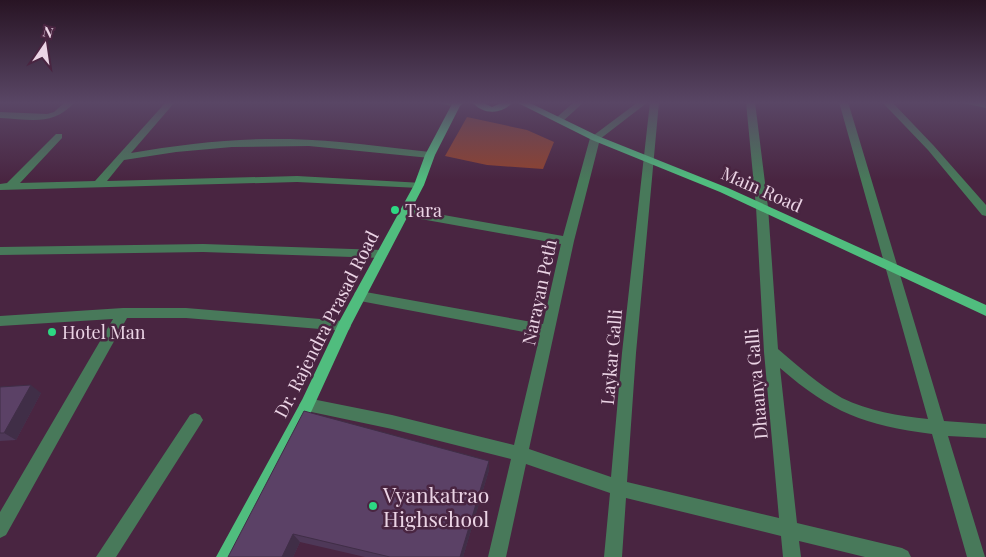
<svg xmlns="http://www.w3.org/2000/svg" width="986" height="557" font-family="'Playfair Display',serif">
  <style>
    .green { fill: #90422e }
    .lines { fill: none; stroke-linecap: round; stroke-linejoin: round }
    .minor { fill: #48795a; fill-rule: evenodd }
    .major { fill: #50bd7e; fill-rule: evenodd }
    .wall { fill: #4e3858 }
    .shaded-wall { fill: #402e47 }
    .building { fill: #5b4166; stroke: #402e47 }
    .poi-dot { fill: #2dd883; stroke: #492541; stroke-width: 2 }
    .labels { text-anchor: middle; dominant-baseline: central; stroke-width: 5; stroke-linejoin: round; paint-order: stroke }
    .street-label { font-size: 18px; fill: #ebd4e5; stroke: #492541 }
    .poi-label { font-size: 18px; fill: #ebd4e5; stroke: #492541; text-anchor: start }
    .near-poi-label { font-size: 21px; fill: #ebd4e5; stroke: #492541; text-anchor: start }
  </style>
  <rect width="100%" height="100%" fill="#492541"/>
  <!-- green -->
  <path class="green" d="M467 117 527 130 554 142 543 169 487 165 445 156Z"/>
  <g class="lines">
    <!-- minor -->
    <path class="minor" d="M65 102H75C52 127 30 119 0 118V112L47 114 54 112Z
      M166 102H175L131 153C183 144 237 138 290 139 337 140 383 147 430 152L435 155 430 158 309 146 232 147 176 152 124 160 107 181 297 176 423 183 424 185 419 188 297 182 0 190V184L7 183 56 134H62V138L20 183 95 181Z
      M433 102H459L460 104 456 107Z
      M574 102H584L562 122H556V118Z
      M638 102H648L600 139 574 241 529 449 611 477 622 353 650 102H659L636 353 627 482 779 518 764 352 756 207 746 102H755L768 207 778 349C798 366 819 385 842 398 868 411 899 416 928 419L839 102H848L944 421 986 424V438L948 436 985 557H967L932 434C864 425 832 413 780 368L797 523 902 548 908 551 911 557H865L799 541 801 557H783L781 536 626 498 622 557H604L610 493 526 464 506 557H488L511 459 392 429 302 410 299 405 302 400 307 398 392 415 514 445 540 335 360 301 355 300 354 296 355 292 360 291 543 324 561 244 404 216 398 212 404 208 563 236 590 138Z
      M882 102H892L934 146 986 205V216L982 215 928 150Z
      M958 102 985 103 986 108Z
      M203 244 382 250 388 254 382 258 203 252 0 255V247Z
      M123 308H186L344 321 349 322 351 326 349 330 344 331 186 318H127L6 535 0 538V512L113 319 0 326V316Z
      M195 413 200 415 203 420 200 425 116 557H96L190 415Z"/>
    <!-- major -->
    <path class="major" d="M453 102H464L460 106 435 155 424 185 350 327 312 410 235 557H216L302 400 339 322 414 185 425 155Z
      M472 102H482L492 107 503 102H513C502 115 483 115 472 102Z
      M516 102H528L598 136 728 188 986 305V316L720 192 592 140Z"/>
  </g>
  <!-- wall -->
  <path class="wall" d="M0 387 41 393 16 440 0 441Z
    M489 461V470L463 557H365L300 542 293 557H228Z"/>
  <!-- shaded-wall -->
  <path class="shaded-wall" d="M31 385 41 393 16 440 4 433Z
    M489 461V470L463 557H460Z
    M293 534 300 542 293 557H282Z"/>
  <!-- building -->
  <path class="building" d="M31 385 4 433H0V387Z
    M304 411 489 461 460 557H390L293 534 282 557H228Z"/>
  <!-- sky -->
  <linearGradient id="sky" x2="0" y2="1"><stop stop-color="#281424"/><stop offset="0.57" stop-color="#594665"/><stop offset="1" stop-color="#594665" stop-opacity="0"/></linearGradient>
  <rect width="986" height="180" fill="url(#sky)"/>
  <!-- markers -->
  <g class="poi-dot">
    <circle cx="395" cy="210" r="5"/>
    <circle cx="52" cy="332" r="5"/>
    <circle cx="373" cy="506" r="5"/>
  </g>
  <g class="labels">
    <!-- street labels -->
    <g class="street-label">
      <text transform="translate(762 189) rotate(24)">Main Road</text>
      <text transform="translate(539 292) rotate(-78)">Narayan Peth</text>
      <text transform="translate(326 324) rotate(-63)">Dr. Rajendra Prasad Road</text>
      <text transform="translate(611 357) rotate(-85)">Laykar Galli</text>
      <text transform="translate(756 384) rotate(-95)">Dhaanya Galli</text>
    </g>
    <!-- poi labels -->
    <g class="poi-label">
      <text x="405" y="210">Tara</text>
      <text x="62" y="332">Hotel Man</text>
    </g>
    <!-- near-poi labels -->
    <g class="near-poi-label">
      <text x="383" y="494">Vyankatrao<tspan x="383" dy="24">Highschool</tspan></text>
    </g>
  </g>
  <!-- north arrow -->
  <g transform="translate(45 45) rotate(13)" stroke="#492541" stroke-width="4" paint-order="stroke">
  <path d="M0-4L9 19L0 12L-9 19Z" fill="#ebd4e5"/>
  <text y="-8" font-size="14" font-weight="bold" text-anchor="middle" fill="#ebd4e5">N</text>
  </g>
</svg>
